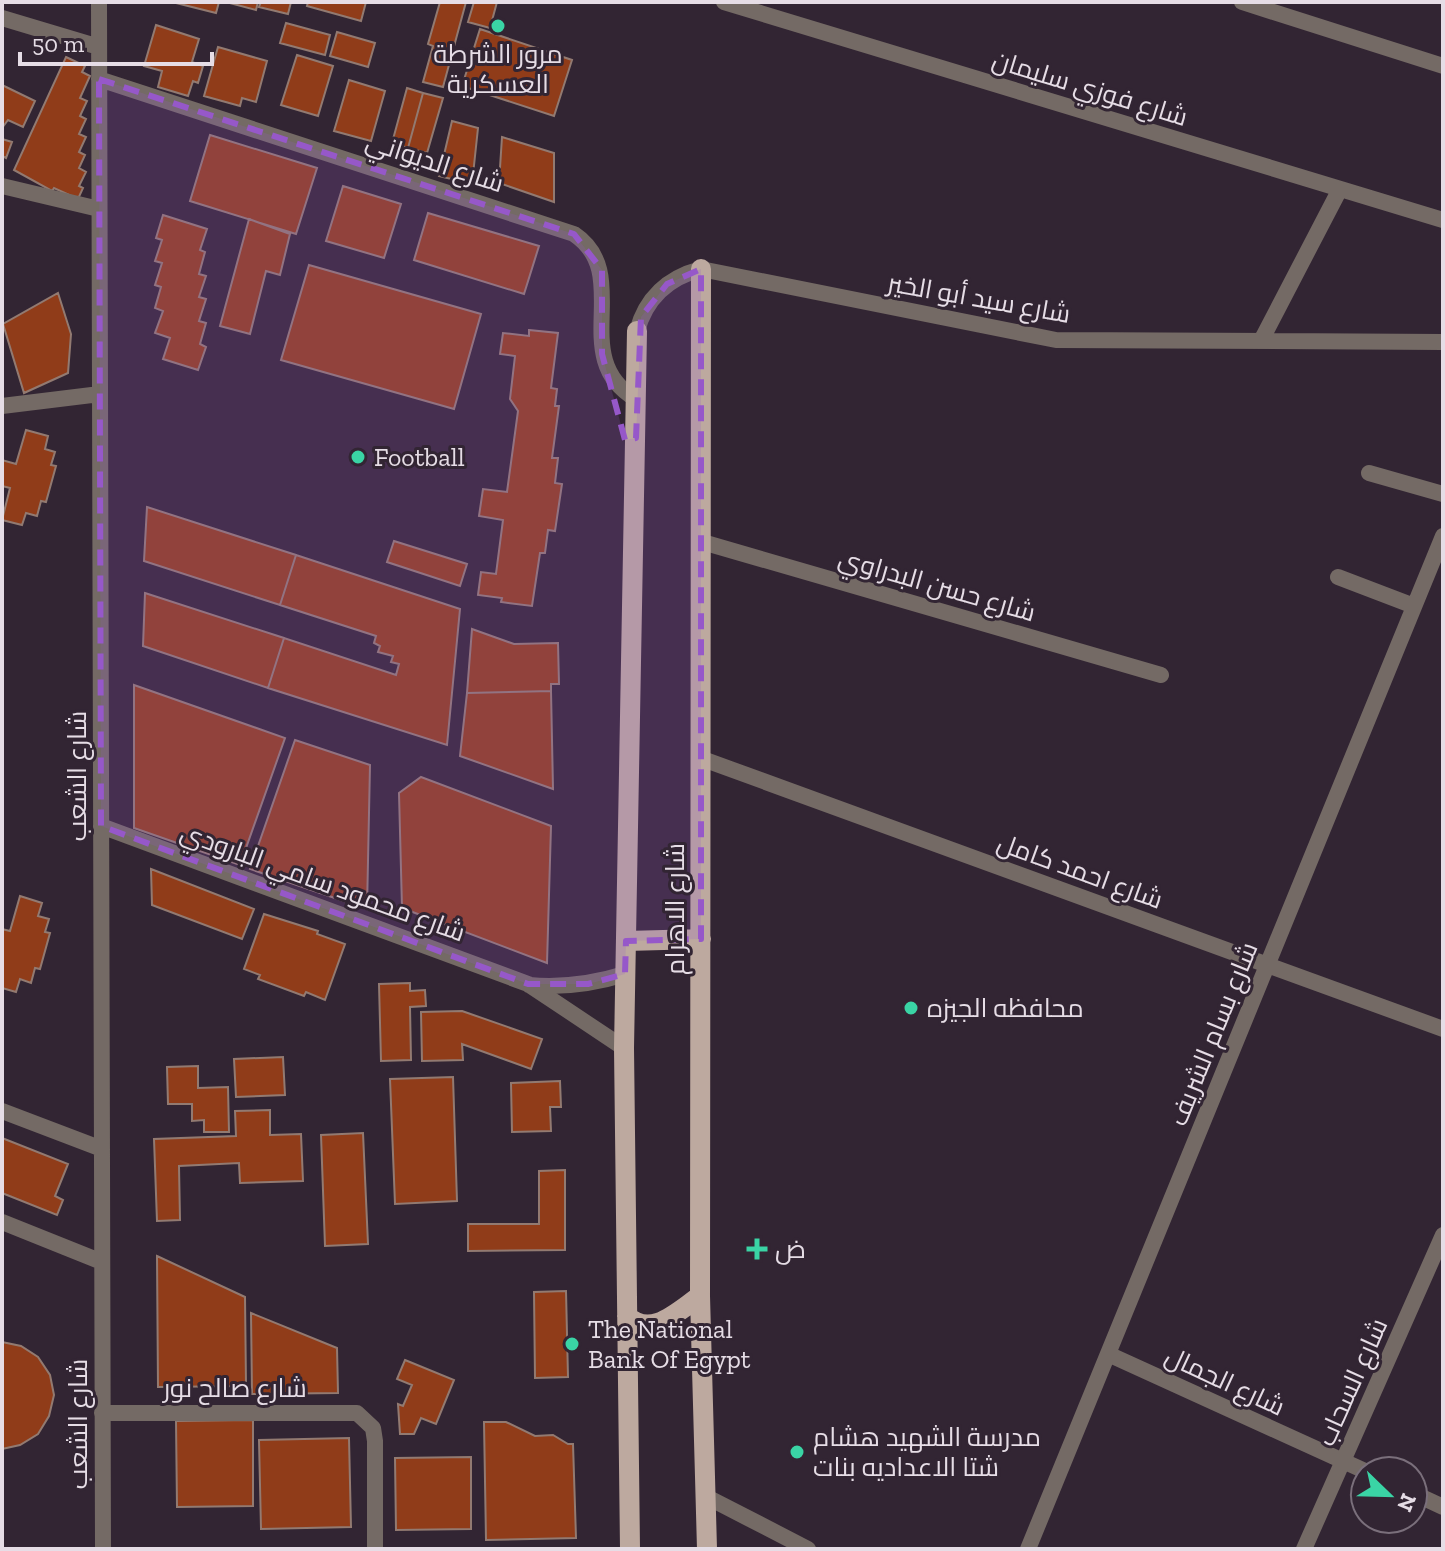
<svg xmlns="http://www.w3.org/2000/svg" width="1445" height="1551" font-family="'Zilla Slab',Cairo,serif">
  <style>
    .building { fill: #903c19; stroke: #927a71; stroke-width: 2 }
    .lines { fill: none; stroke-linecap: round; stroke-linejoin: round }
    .street { stroke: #746a65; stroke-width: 16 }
    .primary { stroke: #bda99f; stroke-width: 20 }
    .marked { fill: #9658c9; fill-opacity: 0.2; stroke: #9658c9; stroke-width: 6; stroke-dasharray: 16 10; stroke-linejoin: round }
    .poi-dot { fill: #3ad4a5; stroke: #322533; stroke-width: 3 }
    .labels { text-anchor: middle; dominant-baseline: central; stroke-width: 6; stroke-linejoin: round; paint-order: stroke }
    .poi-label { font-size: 26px; fill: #e6dde6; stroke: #322533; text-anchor: start }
    .street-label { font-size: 26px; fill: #e6dde6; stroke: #322533 }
  </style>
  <rect width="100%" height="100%" fill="#322533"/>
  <!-- building -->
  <path class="building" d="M172 2H219L216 13Z
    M226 2H258L256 10Z
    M261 2H291L288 14 259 7Z
    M308 2H366L361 21 307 6Z
    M440 2H466L443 87 423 82 433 46 428 44Z
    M474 2H497L490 28 468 22Z
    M286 23 330 35 325 55 280 43Z
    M156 25 199 39 192 62 203 66 198 83 193 81 188 96 158 87 162 71 144 66Z
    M480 29 572 60 554 116 462 86Z
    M337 32 375 43 368 67 330 56Z
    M218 47 267 61 256 102 242 98 240 106 204 96Z
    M297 55 333 66 318 116 281 105Z
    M66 57 85 66 82 72 90 76 80 98 87 101 80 116 86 119 79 134 86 137 79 152 85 155 79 168 86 172 79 186 83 188 78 199 54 188 52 191 14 170Z
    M349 80 385 91 371 141 334 131Z
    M2 85 35 101 23 127 8 120 2 128Z
    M407 88 423 93 408 148 392 143Z
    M423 93 443 98 427 153 408 148Z
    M452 121 478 128 472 184 439 176Z
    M210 135 317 168 296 234 190 201Z
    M502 137 554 153V202L499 183Z
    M2 139 12 142 6 158 2 156Z
    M343 186 401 204 384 258 326 241Z
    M428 213 539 246 524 294 414 260Z
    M163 215 207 229 200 250 205 252 199 274 206 276 199 297 206 299 199 321 206 323 200 344 206 347 198 370 163 359 170 338 155 333 163 311 155 308 161 287 155 285 162 263 155 261 162 240 156 238Z
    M249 219 290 234 280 275 266 271 250 334 220 326Z
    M309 265 481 314 454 409 281 360Z
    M58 293 71 334 68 373 24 393 3 324Z
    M529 330 558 333 551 388 557 389 555 406H559L552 458H558L555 483 562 484 555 531 548 530 545 553H540L532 606 501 602 502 598 478 595 481 572 496 574 503 520 479 516 483 489 507 492 518 411 510 399 515 356 500 354 503 333 529 336Z
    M26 430 48 436 45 449 55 452 51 465 56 466 46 502 41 501 37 516 26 513 22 525 2 520 10 488 2 486V460L16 464Z
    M147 507 296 555 280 605 144 561Z
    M394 541 467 564 460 586 387 562Z
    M296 555 460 609 447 745 268 688 284 638 396 675 399 664 391 662 393 656 378 652 380 646 374 643 376 636 280 605Z
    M145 593 284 638 268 688 143 646Z
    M472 629 514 644 558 643 559 684H551V691L467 693Z
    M134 685 285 738 240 865 134 828Z
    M551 691 553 789 460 756 467 693Z
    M295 740 370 765 367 909 250 869Z
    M421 777 551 826 547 963 402 908 399 793Z
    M151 869 254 909 242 939 152 905Z
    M20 896 42 903 38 916 49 919 45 932 50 933 40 969 35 968 31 983 20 979 16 992 2 988V929L10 931Z
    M264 914 318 931 317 934 345 944 325 1000 306 992 304 996 258 979 260 975 244 969Z
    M410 983V991L425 990 426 1006 410 1007 411 1060 381 1061 379 984Z
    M462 1011 542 1039 531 1069 462 1044 463 1060 422 1061 421 1012Z
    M283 1057 285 1095 236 1097 234 1059Z
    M198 1066V1088L228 1087 229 1132H204V1120L192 1121V1104H168L167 1067Z
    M453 1077 457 1201 395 1204 390 1079Z
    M560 1081 561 1107H550L551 1131 512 1132 511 1083Z
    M270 1110V1135L301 1134 303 1181 240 1183 239 1163 179 1166 180 1220 157 1221 154 1139 236 1136 235 1111Z
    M363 1133 368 1244 325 1246 321 1135Z
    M2 1138 68 1164 55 1196 63 1200 57 1215 2 1193Z
    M565 1170V1250L468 1251V1224H539V1171Z
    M157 1256 245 1297 246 1386 158 1387Z
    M566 1291 568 1377 535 1378 534 1292Z
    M251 1313 337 1348 338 1393 252 1394Z
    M2 1342 21 1346 38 1357 50 1375 54 1395 49 1416 38 1434 20 1445 2 1449Z
    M405 1360 454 1380 436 1424 421 1418 414 1434H400L398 1404 403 1406 412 1385 397 1379Z
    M253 1420V1506L177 1507 176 1421Z
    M484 1422H506L535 1436 553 1435 568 1444H573L576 1538 486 1540Z
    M349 1438 351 1527 261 1529 259 1440Z
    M471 1457V1529L396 1530 395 1458Z"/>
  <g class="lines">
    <!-- street -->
    <path class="street" d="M99 2 103 1549
      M724 2 1443 220
      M1242 2 1443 66
      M2 18 99 47
      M99 79 574 234C635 275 566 358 636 399
      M2 186 99 209
      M637 331C646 298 667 278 701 269L1056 340 1443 342
      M1262 339 1340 189
      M2 406 100 394
      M1369 473 1443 494
      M699 541 1161 675
      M1338 577 1414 606
      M700 758 1443 1029
      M101 826 528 984 624 1048
      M529 985C563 988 593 984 625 974
      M2 1111 102 1149
      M2 1222 102 1262
      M1108 1354 1365 1471
      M102 1413H357L373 1428 375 1441V1549
      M1413 1493 1443 1507
      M707 1497 808 1549
      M1028 1549 1443 536
      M1304 1549 1443 1235"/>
    <!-- primary -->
    <path class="primary" d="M701 269 700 1296 707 1549
      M626 941 701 939
      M627 1316C651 1339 678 1311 700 1296
      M630 1549 624 1048 637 331"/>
  </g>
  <!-- marked area -->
  <path class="marked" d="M99 79 574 234 602 270V354L625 440 636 438 641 317 667 284 701 269V939L626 941 625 974 588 984H528L101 826Z"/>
  <!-- markers -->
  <g class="poi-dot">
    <circle cx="498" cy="26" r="8"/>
    <circle cx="358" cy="457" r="8"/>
    <circle cx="911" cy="1008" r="8"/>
    <path d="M753 1237h8v8h8v8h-8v8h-8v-8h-8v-8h8z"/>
    <circle cx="572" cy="1344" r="8"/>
    <circle cx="797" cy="1452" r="8"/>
  </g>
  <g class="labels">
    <!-- poi labels -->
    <g class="poi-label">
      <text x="498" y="54" text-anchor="middle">مرور الشرطة<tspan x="498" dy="30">العسكرية</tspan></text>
      <text x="374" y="457">Football</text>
      <text x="927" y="1008">محافظه الجيزه</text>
      <text x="775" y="1249">ض</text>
      <text x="588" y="1329">The National<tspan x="588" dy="30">Bank Of Egypt</tspan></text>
      <text x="813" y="1437">مدرسة الشهيد هشام<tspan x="813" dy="30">شتا الاعداديه بنات</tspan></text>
    </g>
    <!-- street labels -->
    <g class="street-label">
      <text transform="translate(1090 88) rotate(17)">شارع فوزي سليمان</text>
      <text transform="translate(435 162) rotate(18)">شارع الديواني</text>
      <text transform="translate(979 298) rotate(10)">شارع سيد أبو الخير</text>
      <text transform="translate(937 585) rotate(16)">شارع حسن البدراوي</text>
      <text transform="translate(77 776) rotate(-90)">شارع الشعب</text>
      <text transform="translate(1080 871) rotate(20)">شارع احمد كامل</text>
      <text transform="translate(323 882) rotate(20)">شارع محمود سامي البارودي</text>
      <text transform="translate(675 909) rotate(-90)">شارع الاهرام</text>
      <text transform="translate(1213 1034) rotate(-68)">شارع بسام الشريف</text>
      <text transform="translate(1225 1381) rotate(25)">شارع الجمال</text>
      <text transform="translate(1352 1382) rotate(-66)">شارع السحاب</text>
      <text x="235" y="1388">شارع صالح نور</text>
      <text transform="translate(78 1424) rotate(-90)">شارع الشعب</text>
    </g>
  </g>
  <!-- border -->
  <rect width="1445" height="1551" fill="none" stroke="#e6dde6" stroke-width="8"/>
  <!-- north arrow -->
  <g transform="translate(1389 1495) rotate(113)"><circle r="38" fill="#322533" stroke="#7a6f7b" stroke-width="2"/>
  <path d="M0-6L14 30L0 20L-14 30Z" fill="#3ad4a5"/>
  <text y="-12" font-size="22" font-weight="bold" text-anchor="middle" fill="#e6dde6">N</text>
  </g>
  <!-- scale -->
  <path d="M20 52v12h192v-12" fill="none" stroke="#e6dde6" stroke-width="4"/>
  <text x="32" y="52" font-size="24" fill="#e6dde6" stroke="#322533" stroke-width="6" paint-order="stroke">50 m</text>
</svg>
